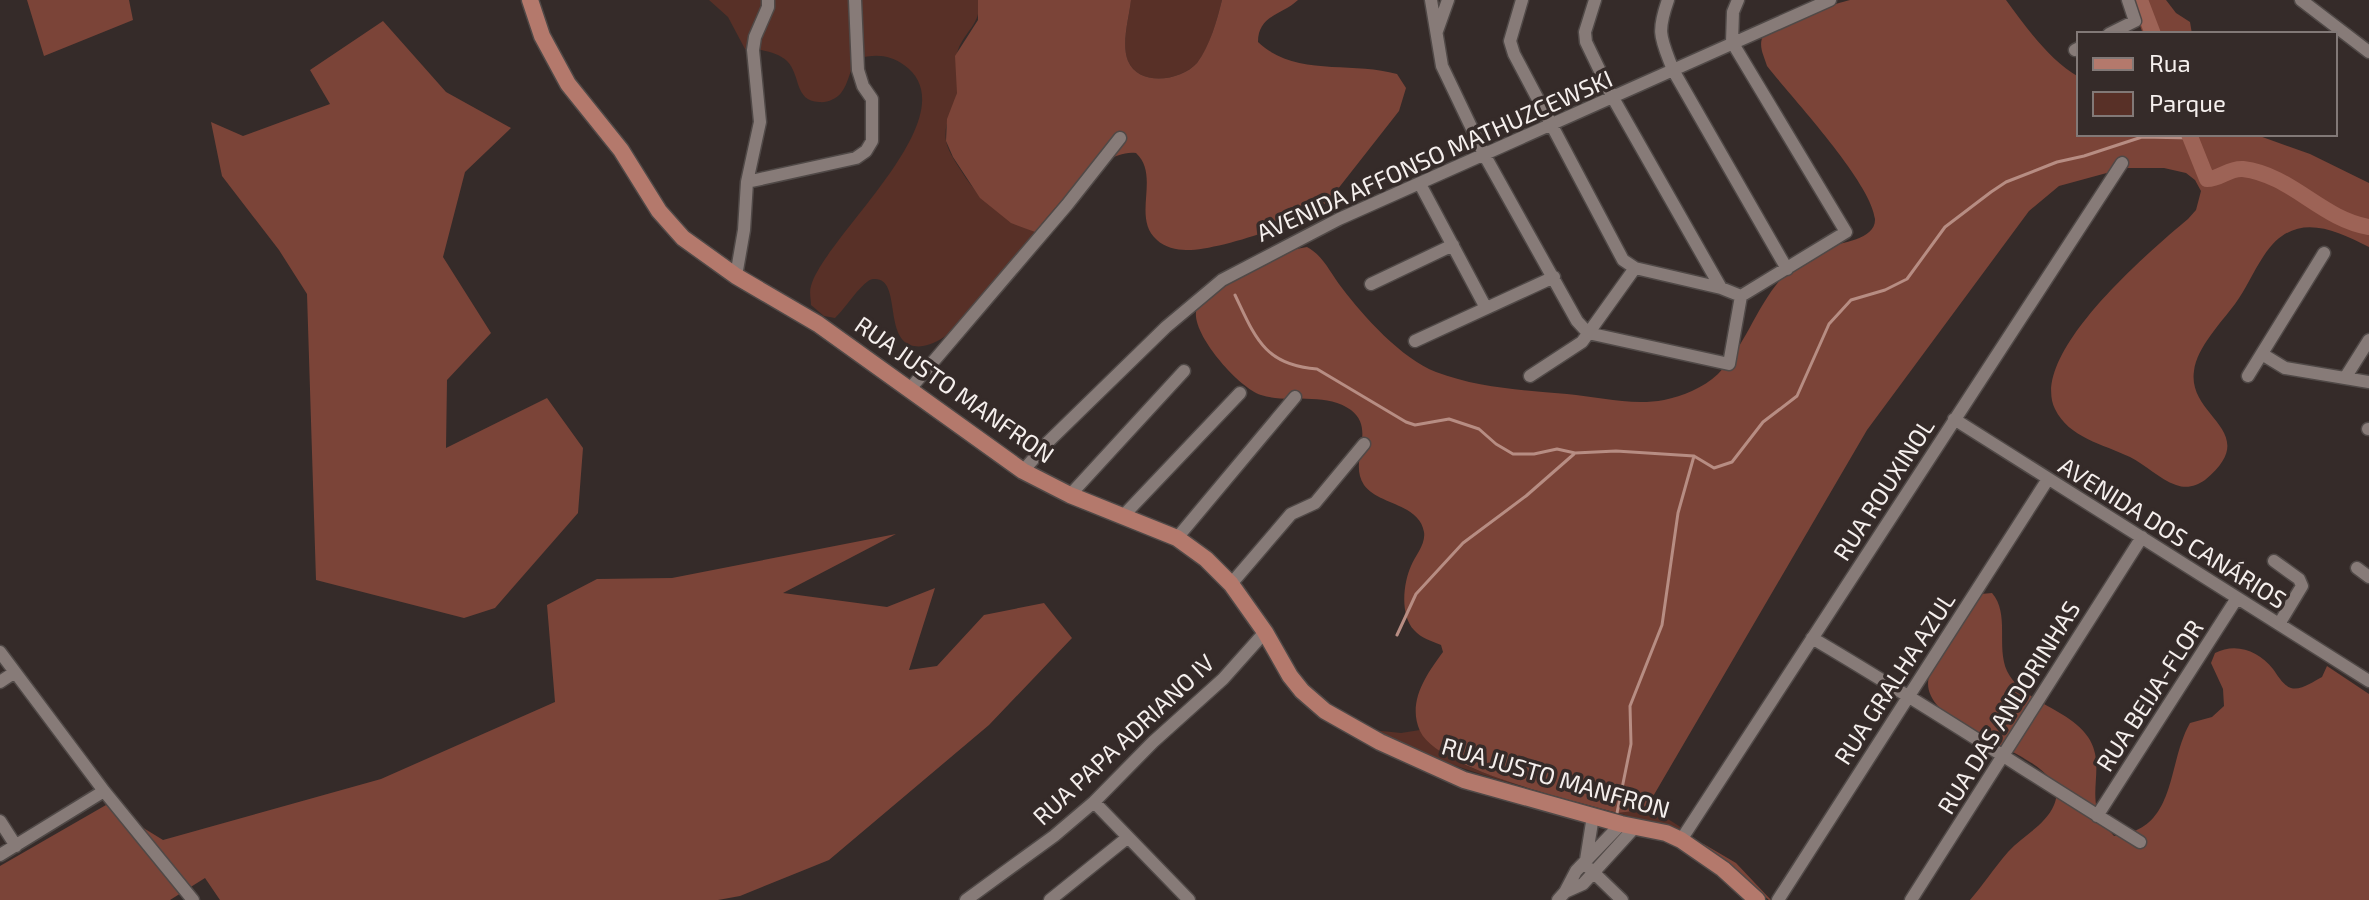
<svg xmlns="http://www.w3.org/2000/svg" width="2369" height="900" font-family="'Exo 2',sans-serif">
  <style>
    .green { fill: #583027 }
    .forest { fill: #7b4438 }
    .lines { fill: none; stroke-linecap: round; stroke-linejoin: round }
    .stream { stroke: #b78d83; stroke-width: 3 }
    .river { stroke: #9d6356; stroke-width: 16 }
    .minor-casing { stroke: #504947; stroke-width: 15 }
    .major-casing { stroke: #504947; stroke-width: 19 }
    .minor { stroke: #877b78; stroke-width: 12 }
    .major { stroke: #b4796c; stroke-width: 16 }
    .labels { text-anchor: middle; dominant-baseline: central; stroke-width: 7; stroke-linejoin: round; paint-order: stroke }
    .street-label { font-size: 24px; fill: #f5efed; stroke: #352b29 }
  </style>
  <rect width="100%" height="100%" fill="#352b29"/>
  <!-- green -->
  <path class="green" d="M709 0H978C983 22 965 31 958 50 953 65 959 78 957 93 954 110 943 123 946 141 948 151 955 161 960 169 979 200 1001 218 1035 232 1013 261 954 353 914 346 882 340 903 276 873 279 863 280 845 309 835 318L824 316 811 305C811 299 809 292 811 286 824 237 973 114 904 65 889 54 874 54 857 59 849 70 849 83 841 93 836 99 827 103 819 102 794 101 801 75 787 61 776 51 759 49 745 49L728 17Z
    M1131 0H1222C1217 20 1210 47 1197 63 1181 81 1139 87 1128 61 1121 44 1129 18 1131 0Z
    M1372 730 1401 733 1420 730C1442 762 1484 772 1518 785 1468 771 1419 755 1372 730Z
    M1648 805C1661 816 1675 822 1688 833L1618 813 1634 811Z"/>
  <!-- forest -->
  <path class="forest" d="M27 0H129L133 20 44 56Z
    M978 0H1131C1129 18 1121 44 1128 61 1139 87 1181 81 1197 63 1210 46 1217 20 1222 0H1298C1282 15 1258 15 1258 42 1294 77 1352 61 1397 74L1406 88 1399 111 1330 199C1309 221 1217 251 1186 250 1177 250 1164 247 1157 240 1131 218 1161 176 1136 153 1101 148 1056 207 1035 232L1011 223 980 198 953 157 946 141 947 119 957 93 955 56 978 20Z
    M1850 0H2006C2026 27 2049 60 2079 77V134H2254L2310 154 2369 183V247C2330 227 2292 211 2263 257 2253 272 2246 289 2235 304 2221 323 2197 347 2194 371 2187 418 2264 431 2205 480 2196 486 2187 489 2176 485 2159 479 2146 465 2130 457 2103 444 2069 438 2055 409 2028 354 2151 250 2188 219L2196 210 2201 191 2195 180 2186 173 2164 168H2125L2059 186 2029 211 1867 430 1648 805 1634 811 1618 813C1576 801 1438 770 1420 731 1407 702 1426 675 1443 652L1441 645C1431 641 1421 638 1414 630 1400 615 1403 584 1411 566 1415 556 1426 544 1424 532 1419 503 1378 505 1364 485 1348 462 1377 430 1351 410 1325 391 1289 404 1261 395 1239 388 1193 336 1196 312 1197 304 1204 298 1210 292L1286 251 1307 247C1324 256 1330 273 1342 288 1363 316 1402 359 1436 372 1478 388 1523 390 1567 394 1599 397 1632 406 1664 400 1683 396 1703 388 1718 374 1750 342 1761 288 1800 262 1808 257 1818 252 1827 248 1841 242 1876 240 1875 219 1871 182 1792 98 1767 66 1764 56 1758 46 1763 36 1772 17 1831 6 1850 0Z
    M2131 0H2166L2176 13 2190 22 2192 34H2143Z
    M383 21 446 92 511 128 465 172 443 257 491 333 447 380 446 448 547 398 583 448 578 513 495 608 464 618 316 580 307 294 279 250 222 176 211 122 243 136 330 104 310 70Z
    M896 534 783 593 887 607 935 588 909 670 937 666 984 615 1044 603 1072 638 989 725 829 860 740 896 718 900H220L205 878 170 900H0V866L106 805 163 840 381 779 555 702 547 605 597 579 672 578Z
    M1992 593C2010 614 1996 646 2007 671 2023 703 2068 708 2088 737 2104 761 2091 785 2097 810 2100 821 2107 828 2114 836 2178 830 2166 765 2190 723L2212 717 2224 706 2223 689 2211 663 2215 653C2236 642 2259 651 2273 669 2278 676 2283 685 2291 688 2301 691 2314 681 2322 677L2327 666 2369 694V900H1970C1983 885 1994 868 2008 852 2022 836 2045 826 2054 805 2077 752 1914 734 1929 676 1933 659 1970 611 1981 594Z
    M1702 843 1736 863 1771 900H1769Z"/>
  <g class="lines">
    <!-- stream -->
    <path class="stream" d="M1235 295C1255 337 1264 365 1317 369L1406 422 1415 425 1449 419 1479 429 1496 444 1513 454H1534L1557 449 1575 453 1616 451 1694 456 1714 468 1732 462 1763 422 1797 396 1829 324 1851 300 1885 290 1907 279 1945 227 1991 192 2006 182 2057 162 2084 156 2142 137 2192 138
      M1397 635 1416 594 1463 543 1526 496 1574 454
      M1617 813 1631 744 1630 706 1662 625 1678 513 1694 456"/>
    <!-- river -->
    <path class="river" d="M2140 0 2153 34
      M2189 134 2207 179C2221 179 2228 168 2243 169 2292 175 2321 219 2369 227"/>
    <defs>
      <path id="minor" d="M1431 0 1442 66 1485 156 1577 321 1588 333
        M1522 0 1510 41 1514 54 1623 260 1635 268 1721 288 1741 296
        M1595 0 1585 32 1586 42 1613 98 1721 288
        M1668 0C1656 34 1661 38 1673 70L1787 269
        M1738 0 1733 12 1732 42 1846 232 1741 296
        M2301 0 2369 52
        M1437 31 1448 0
        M2109 34 2135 21 2128 0
        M2075 50 2079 48
        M747 182 856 158 866 151 872 141V99L863 86 858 70 855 0
        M1420 184 1486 308
        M736 276 744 230 747 182 760 122 753 50 755 37 768 7V0
        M1371 284 1453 245
        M1588 333 1729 364 1741 296
        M1415 341 1554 277
        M2262 354 2285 368 2369 382
        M1530 376 1582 342 1635 268
        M2248 376 2324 253
        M2345 378 2369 340
        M909 390 1067 205 1120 138
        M1954 419 2369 681
        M2368 429H2369
        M1023 471 1049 441 1166 327 1222 280 1339 219 1830 0
        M1070 495 1184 371
        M1123 516 1240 393
        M1177 538 1295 397
        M2274 561 2299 579 2302 586 2279 624
        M2357 568 2369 577
        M1231 584 1291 514 1315 503 1364 444
        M1812 638C1923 703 2030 774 2140 842
        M0 652 104 791 193 900
        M0 682 15 672
        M1094 802 1189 900
        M2097 816 2237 598
        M0 821 16 846
        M1681 840 2122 163
        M0 855 104 791
        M1586 860 1593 816
        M1589 868 1622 900
        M1565 892 1583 884 1636 826
        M966 900 1054 836 1094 802 1153 742 1223 679 1265 632
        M1050 900 1127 838
        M1558 900 1565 892 1576 871 1621 824
        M1778 900 2048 479
        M1911 900 2142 537"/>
      <path id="major" d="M530 0 542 36 568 84 621 150 659 211 683 238 736 276 818 324 1023 471 1070 495 1177 538 1206 559 1231 584 1265 632 1290 676 1302 691 1325 711 1380 742 1464 780 1621 824 1666 833 1681 840 1723 869 1757 900"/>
    </defs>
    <!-- minor casing -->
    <use href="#minor" class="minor-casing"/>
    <!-- major casing -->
    <use href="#major" class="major-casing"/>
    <!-- minor -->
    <use href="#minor" class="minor"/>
    <!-- major -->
    <use href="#major" class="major"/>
  </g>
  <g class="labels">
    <!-- street labels -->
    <g class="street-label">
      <text transform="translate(1434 155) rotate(-24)">AVENIDA AFFONSO MATHUZCEWSKI</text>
      <text transform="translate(955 389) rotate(35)">RUA JUSTO MANFRON</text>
      <text transform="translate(1883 489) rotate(-57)">RUA ROUXINOL</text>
      <text transform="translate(2173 532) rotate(32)">AVENIDA DOS CANÁRIOS</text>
      <text transform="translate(1894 678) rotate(-57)">RUA GRALHA AZUL</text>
      <text transform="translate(2149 695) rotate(-57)">RUA BEIJA-FLOR</text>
      <text transform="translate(2008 707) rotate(-58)">RUA DAS ANDORINHAS</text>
      <text transform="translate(1123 739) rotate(-43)">RUA PAPA ADRIANO IV</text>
      <text transform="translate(1556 777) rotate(16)">RUA JUSTO MANFRON</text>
    </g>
  </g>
  <!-- legend -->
  <rect x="2077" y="32" width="260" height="104" fill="#352b29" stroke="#827977" stroke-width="2"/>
  <rect x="2093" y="58" width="40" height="12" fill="#b4796c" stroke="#827977" stroke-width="2"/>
  <text x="2149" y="72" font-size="24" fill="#f5efed">Rua</text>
  <rect x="2093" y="92" width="40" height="24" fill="#583027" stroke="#827977" stroke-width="2"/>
  <text x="2149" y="112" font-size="24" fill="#f5efed">Parque</text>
</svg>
